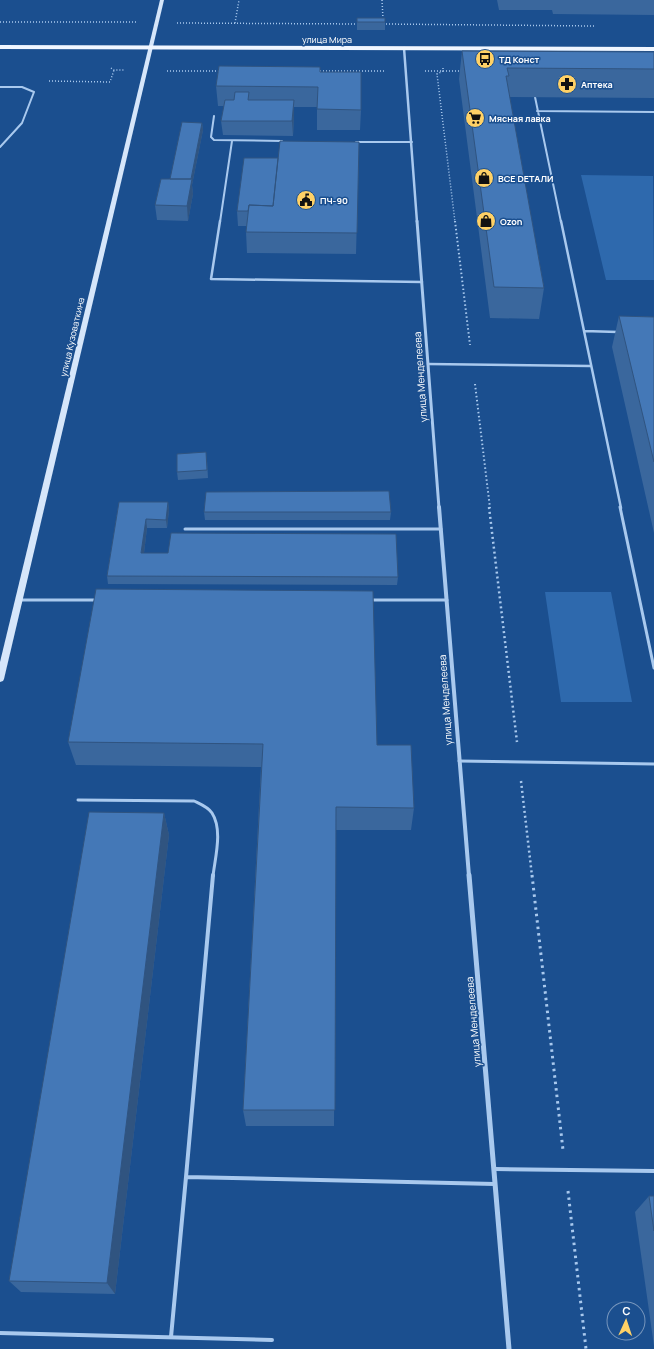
<svg xmlns="http://www.w3.org/2000/svg" width="654" height="1349" font-family="Manrope,sans-serif">
  <style>
    .green { fill: #2e69ad }
    .lines { fill: none; stroke-linecap: round; stroke-linejoin: round }
    .path-far3 { stroke: #a9c9ee; stroke-width: 1.5; stroke-dasharray: 1 2; stroke-linecap: butt }
    .path-far2 { stroke: #a9c9ee; stroke-width: 2; stroke-dasharray: 1.5 2.5; stroke-linecap: butt }
    .path-far1 { stroke: #a9c9ee; stroke-width: 2.5; stroke-dasharray: 2 3; stroke-linecap: butt }
    .path { stroke: #a9c9ee; stroke-width: 3; stroke-dasharray: 2.5 4; stroke-linecap: butt }
    .lane-far3 { stroke: #a9c9ee; stroke-width: 2 }
    .lane-far2 { stroke: #a9c9ee; stroke-width: 2.5 }
    .lane-far1 { stroke: #a9c9ee; stroke-width: 3 }
    .lane { stroke: #a9c9ee; stroke-width: 4 }
    .street-far3 { stroke: #a9c9ee; stroke-width: 2.5 }
    .street-far2 { stroke: #a9c9ee; stroke-width: 3 }
    .street-far1 { stroke: #a9c9ee; stroke-width: 4 }
    .street { stroke: #a9c9ee; stroke-width: 5 }
    .secondary { fill: #d6e6fa; fill-rule: evenodd }
    .primary { fill: #f0f6ff; fill-rule: evenodd }
    .wall { fill: #3a679d }
    .shaded-wall { fill: #305480 }
    .building { fill: #4478b7; stroke: #305480 }
    .labels { text-anchor: middle; dominant-baseline: central; stroke-width: 3; stroke-linejoin: round; paint-order: stroke }
    .far-street-label { font-size: 9px; fill: #fff; stroke: #1b4f8f }
    .far-poi-label { font-size: 9px; font-weight: bold; fill: #fff; stroke: #1b4f8f; text-anchor: start }
    .street-label { font-size: 10px; fill: #fff; stroke: #1b4f8f }
  </style>
  <rect width="100%" height="100%" fill="#1b4f8f"/>
  <!-- green -->
  <path class="green" d="M581 175 653 176 654 280H606Z
    M545 592H611L632 702H561Z"/>
  <g class="lines">
    <!-- path-far3 -->
    <path class="path-far3" d="M382 0 383 19
      M0 22H136
      M177 23 360 24
      M235 23 239 0
      M383 24 594 26
      M111 68 114 70H124
      M443 68V71L437 74 455 222
      M167 71H222
      M317 71H386
      M425 71H462
      M49 81 110 82 114 70"/>
    <!-- path-far2 -->
    <path class="path-far2" d="M455 221 470 345
      M475 384 490 508"/>
    <!-- path-far1 -->
    <path class="path-far1" d="M489 507 517 742
      M521 781 532 876"/>
    <!-- path -->
    <path class="path" d="M532 875 563 1150
      M568 1191 586 1349"/>
    <!-- lane-far3 -->
    <path class="lane-far3" d="M0 87H22L34 92 22 123 0 147
      M535 97 561 222
      M537 111 654 112
      M214 116 211 137 214 140 282 141
      M356 142H412
      M220 222 232 141"/>
    <!-- lane-far2 -->
    <path class="lane-far2" d="M220 221 211 279 422 282
      M561 221 621 508
      M584 331 618 332
      M428 364 590 366"/>
    <!-- lane-far1 -->
    <path class="lane-far1" d="M620 507 654 668
      M185 529H441
      M19 600H97
      M371 600H447
      M459 761 654 764
      M78 800 194 801C200 804 208 807 212 813 223 830 215 858 213 876"/>
    <!-- lane -->
    <path class="lane" d="M213 875 186 1177 495 1184
      M495 1169 654 1171
      M0 1333 272 1340
      M171 1337 186 1177"/>
    <!-- street-far3 -->
    <path class="street-far3" d="M404 48 417 222"/>
    <!-- street-far2 -->
    <path class="street-far2" d="M417 221 439 508"/>
    <!-- street-far1 -->
    <path class="street-far1" d="M439 507 469 876"/>
    <!-- street -->
    <path class="street" d="M469 875 509 1349"/>
    <!-- secondary -->
    <path class="secondary" d="M160 0H164L4 679 3 681 0 682V662Z"/>
    <!-- primary -->
    <path class="primary" d="M0 45 654 47V51L0 49Z"/>
  </g>
  <!-- wall -->
  <path class="wall" d="M497 0H654V15L553 14 552 10H499Z
    M357 18 385 22V30H357Z
    M462 51 654 52V98L509 97 544 288 539 319 490 318 459 79Z
    M320 72 361 110 360 130H317V107H294V115L293 136 223 135 221 121 224 106H218L216 86Z
    M202 123 203 130 192 185 193 194 188 221 157 220 155 205Z
    M359 142 356 254 247 253 246 232 247 226H238L237 211 278 158Z
    M619 316 654 317V533L612 347Z
    M207 460 208 478 178 480 177 472Z
    M119 502H168L169 510 167 528H147L144 553 398 577 397 585 108 584 107 576Z
    M204 512H391L390 520H205Z
    M68 742 377 745 414 808 411 830H336L334 1126H246L243 1110 261 767 76 765Z
    M164 813 169 835 115 1294 21 1292 9 1281Z
    M649 1196H654V1346L635 1212Z"/>
  <!-- shaded-wall -->
  <path class="shaded-wall" d="M294 100V115L293 136 292 121Z
    M202 123 203 130 192 185 193 194 188 221 187 206 190 186Z
    M168 502 169 510 167 528 166 520Z
    M146 519 147 528 143 561 141 553Z
    M164 813 169 835 115 1294 107 1283Z"/>
  <!-- building -->
  <path class="building" d="M357 18H385V22H357Z
    M462 51 654 52V69L507 68 509 76H506L544 288 494 287Z
    M219 66 320 67V72H361V110L317 109 318 87 216 86Z
    M235 92H249L248 100H294L292 121H221L225 100H234Z
    M182 122 202 123 191 179H170Z
    M280 141 359 142 357 233 246 232 249 205 273 206Z
    M244 158H278L273 206 249 205 248 211H237Z
    M161 179H192L187 206 155 205Z
    M619 316 654 317V462Z
    M206 452 207 470 177 472V454Z
    M389 491 391 512H204L206 492Z
    M119 502H168L166 520 146 519 141 553H168L171 533 396 534 398 577 107 576Z
    M96 589 373 591 377 745H411L414 808 336 807 335 1110H243L263 744 68 742Z
    M89 812 164 813 107 1283 9 1281Z
    M649 1196H654V1231Z"/>
  <!-- icons -->
  <defs>
    <symbol id="bus-disc" viewBox="-11 -11 22 22"><circle r="9.5" fill="#ffd166" stroke="#1b4f8f"/><path d="M-5-6H5V4H4V6H2V4H-2V6H-4V4H-5ZM-3.5-4V0h7V-4ZM-3.5 1.2v1.5H-2V1.2ZM2 1.2v1.5H3.5V1.2Z" fill="#111"/></symbol>
    <symbol id="pharmacy-disc" viewBox="-11 -11 22 22"><circle r="9.5" fill="#ffd166" stroke="#1b4f8f"/><path d="M-2-6h4v4h4v4h-4v4h-4v-4h-4v-4h4Z" fill="#111"/></symbol>
    <symbol id="supermarket-disc" viewBox="-11 -11 22 22"><circle r="9.5" fill="#ffd166" stroke="#1b4f8f"/><path d="M-6-5.5h2.5l.6 2H6L4.5 2H-2.5L-4.4-4H-6ZM-1.5 3.2a1.3 1.3 0 1 0 .1 0ZM3 3.2a1.3 1.3 0 1 0 .1 0Z" fill="#111"/></symbol>
    <symbol id="shop-disc" viewBox="-11 -11 22 22"><circle r="9.5" fill="#ffd166" stroke="#1b4f8f"/><path d="M-5-2.5h2.3a2.7 3.5 0 0 1 5.4 0H5L5.5 6h-11ZM-1.5-2.5h3a1.5 2.3 0 0 0-3 0Z" fill="#111"/></symbol>
    <symbol id="civic-disc" viewBox="-11 -11 22 22"><circle r="9.5" fill="#ffd166" stroke="#1b4f8f"/><path d="M-.6-6.5H3V-4.5H.6V-3L4-1V1h2V6H-6V1h2V-1L-.6-3ZM-1.2 2.5V6h2.4V2.5Z" fill="#111"/></symbol>
  </defs>
  <g fill-rule="evenodd">
    <use href="#bus-disc" x="474" y="48" width="22" height="22"/>
    <use href="#pharmacy-disc" x="556" y="73" width="22" height="22"/>
    <use href="#supermarket-disc" x="464" y="107" width="22" height="22"/>
    <use href="#shop-disc" x="473" y="167" width="22" height="22"/>
    <use href="#civic-disc" x="295" y="189" width="22" height="22"/>
    <use href="#shop-disc" x="475" y="210" width="22" height="22"/>
  </g>
  <g class="labels">
    <!-- far-street labels -->
    <g class="far-street-label">
      <text x="327" y="39">улица Мира</text>
      <text transform="translate(72 337) rotate(-77)">улица Кузоваткина</text>
    </g>
    <!-- far-poi labels -->
    <g class="far-poi-label">
      <text x="499" y="59">ТД Конст</text>
      <text x="581" y="84">Аптека</text>
      <text x="489" y="118">Мясная лавка</text>
      <text x="498" y="178">ВСЕ DEТАЛИ</text>
      <text x="320" y="200">ПЧ-90</text>
      <text x="500" y="221">Ozon</text>
    </g>
    <!-- street labels -->
    <g class="street-label">
      <text transform="translate(420 377) rotate(-94)">улица Менделеева</text>
      <text transform="translate(445 700) rotate(-94)">улица Менделеева</text>
      <text transform="translate(473 1022) rotate(-95)">улица Менделеева</text>
    </g>
  </g>
  <!-- north arrow -->
  <g transform="translate(626 1321) rotate(3)"><circle r="19" fill="#1b4f8f" stroke="#7695bc"/>
  <path d="M0-3L7 15L0 10L-7 15Z" fill="#ffd166"/>
  <text y="-6" font-size="11" font-weight="bold" text-anchor="middle" fill="#ffffff">С</text>
  </g>
</svg>
